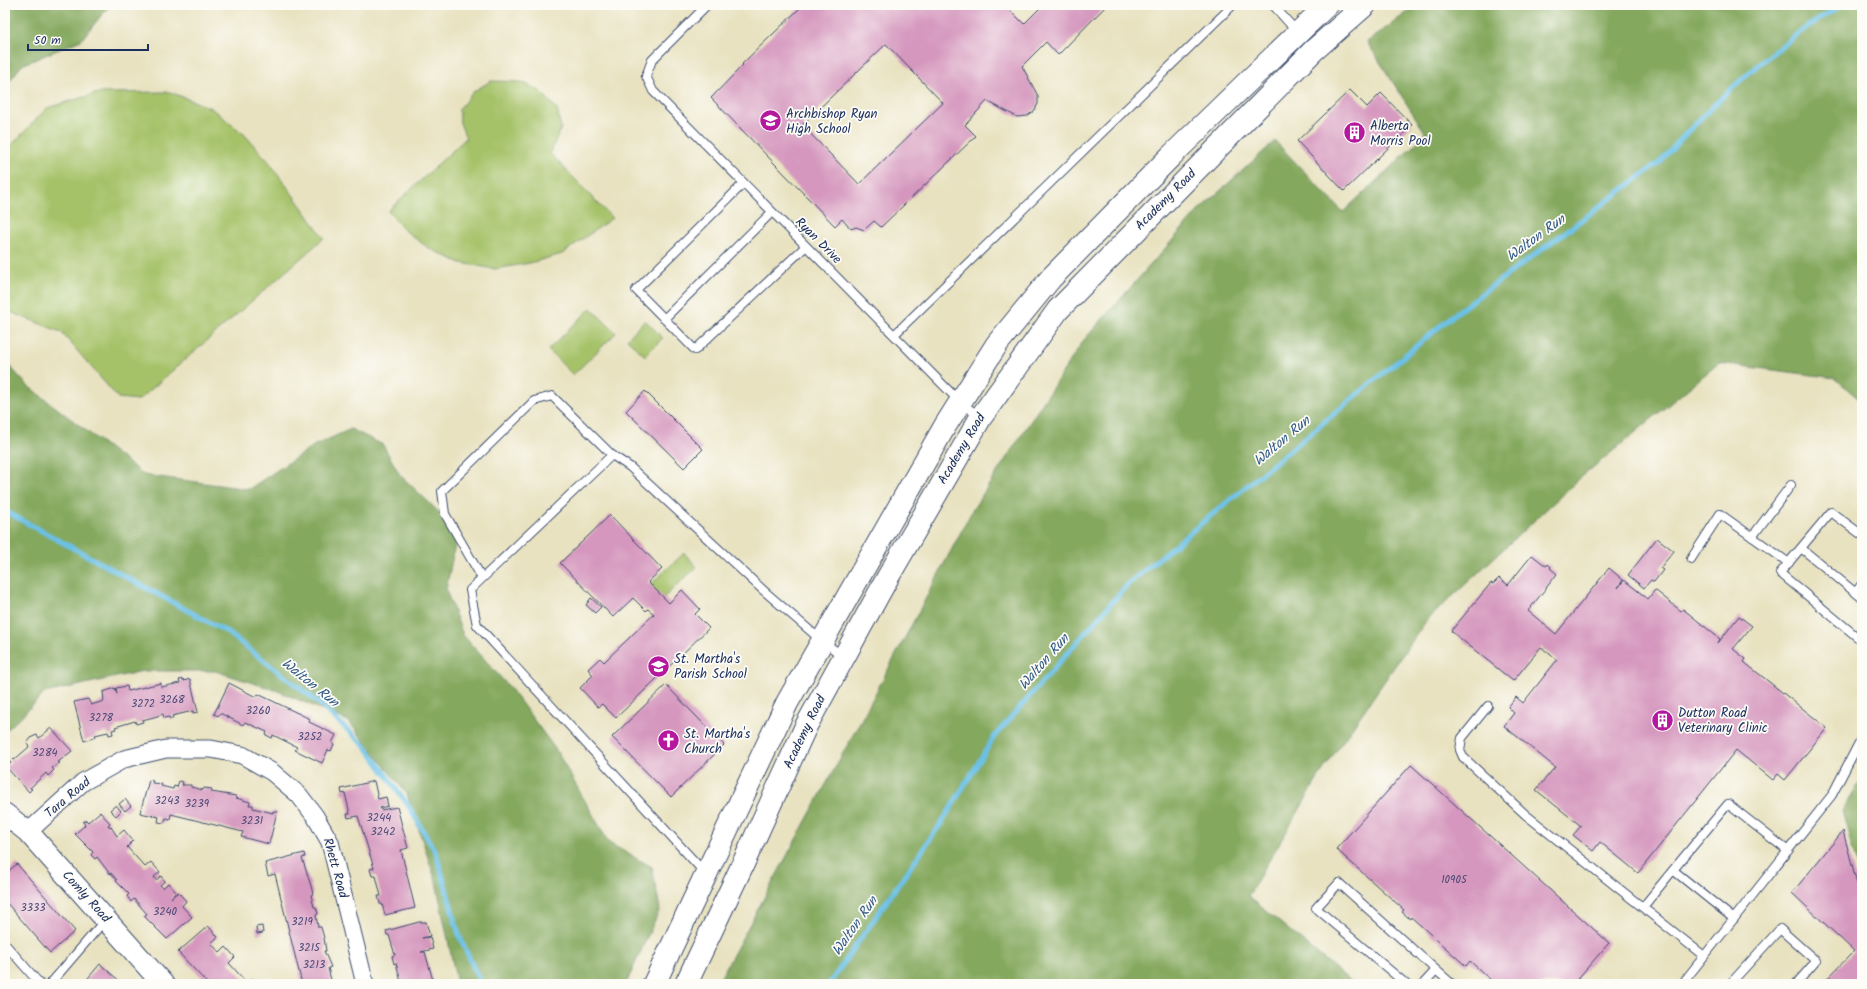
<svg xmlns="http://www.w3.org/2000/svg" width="1867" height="989" font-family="Kalam,sans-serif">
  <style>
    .green { fill: #a6c269; stroke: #607864 }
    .forest { fill: #84a85d; stroke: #506c5e }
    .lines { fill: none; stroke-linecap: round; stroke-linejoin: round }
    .stream { stroke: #6ac1e7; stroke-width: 5 }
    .building { fill: #d597be; fill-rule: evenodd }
    .service-casing { stroke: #3a4a6d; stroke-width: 10 }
    .minor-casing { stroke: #3a4a6d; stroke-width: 19 }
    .tertiary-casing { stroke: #3a4a6d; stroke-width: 23 }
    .secondary-casing { stroke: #3a4a6d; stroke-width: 24 }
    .service { stroke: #fff; stroke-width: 8 }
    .minor { stroke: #fff; stroke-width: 17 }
    .tertiary { stroke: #fff; stroke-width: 21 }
    .secondary { stroke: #fff; stroke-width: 22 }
    .labels { text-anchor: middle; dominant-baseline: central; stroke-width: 3.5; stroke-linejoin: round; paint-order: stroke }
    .number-label { font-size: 11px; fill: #4a4976 }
    .poi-label { font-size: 13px; fill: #1b2f5e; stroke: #fdfcf7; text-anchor: start }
    .street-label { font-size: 13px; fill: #1b2f5e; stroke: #fdfcf7 }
    .water-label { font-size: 14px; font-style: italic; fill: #335b87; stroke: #fdfcf7 }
  </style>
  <rect width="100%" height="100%" fill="#fdfcf7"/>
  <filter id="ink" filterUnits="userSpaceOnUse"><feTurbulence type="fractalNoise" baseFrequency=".025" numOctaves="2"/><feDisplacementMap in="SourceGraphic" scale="8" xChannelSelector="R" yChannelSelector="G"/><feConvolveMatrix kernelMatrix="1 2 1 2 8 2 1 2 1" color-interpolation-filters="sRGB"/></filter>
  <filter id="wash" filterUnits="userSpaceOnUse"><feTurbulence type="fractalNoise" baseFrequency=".012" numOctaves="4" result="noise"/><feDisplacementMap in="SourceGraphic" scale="16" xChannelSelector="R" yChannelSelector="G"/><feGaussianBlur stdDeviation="0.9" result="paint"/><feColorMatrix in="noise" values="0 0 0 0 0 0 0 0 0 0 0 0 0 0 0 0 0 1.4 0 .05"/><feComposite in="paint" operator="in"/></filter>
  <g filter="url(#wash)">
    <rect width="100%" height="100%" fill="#e8e2c0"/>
    <!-- green -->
    <path class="green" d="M491 81 522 82 540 91 557 109 561 128 550 153 612 218 562 254 530 263 495 269 461 263 430 249 404 230 388 211 466 138 460 123 459 109 474 91Z
      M170 92 211 108 244 134 270 163 324 238 139 400 118 398 61 332 5 310V152L47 108 98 93Z
      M591 308 616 333 573 375 548 350Z
      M645 320 663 338 645 356 627 339Z
      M684 553 697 567 663 598 650 585Z"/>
    <!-- forest -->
    <path class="forest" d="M5 5H110L81 40 22 65 5 87Z
      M1417 5H1862V402L1835 378 1719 363 1578 480 1426 621 1323 770 1248 896 1354 984H717L866 711 973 509 1083 341 1200 209 1275 141 1343 212 1426 134 1367 42Z
      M5 361 28 386 144 475 249 489 315 445 351 429 383 445 400 475 458 530 446 590 463 635 511 689 556 750 609 843 652 867 660 909 626 984H457L436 882 407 794 348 721 278 691 215 671H143L45 693 5 732Z
      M1862 778V884L1842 811Z"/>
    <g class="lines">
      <!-- stream -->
      <path class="stream" d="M5 511 227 632 314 699 366 747 408 805 436 853 459 935 481 984
        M829 984 944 819 994 737 1128 584 1461 309 1660 162C1710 105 1776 43 1842 5"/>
    </g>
    <g id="blocks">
      <!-- building -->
      <path class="building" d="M803 5H1005L1024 24 1043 5H1107L1058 55 1046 42 1022 66 1038 96V104L1034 111 1027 116 1017 117 987 101 965 125 976 136 881 227 874 221 864 230 856 227 851 229 842 219 835 226 711 98 743 65 742 64ZM886 44 943 103 859 184 802 125Z
        M1350 90 1367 107 1381 93 1412 125 1344 191 1297 141Z
        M645 391 703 449 684 468 626 411Z
        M610 515 662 569 648 582 669 603 682 590 700 609 695 614 709 628 616 718 602 704 598 707 580 688 593 675 588 669 600 658 604 662 654 614 648 609 646 611 633 598 613 617 560 563Z
        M1657 538 1674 551 1660 568 1663 570 1654 582 1651 580 1644 588 1628 575Z
        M1532 555 1546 566 1548 564 1551 567 1550 568 1557 574 1528 611 1556 634 1609 568 1623 580 1618 588 1624 580 1648 599 1655 590 1681 611 1683 609 1720 639 1718 643 1739 616 1752 626 1733 649 1746 659 1744 662 1827 728 1785 780 1778 774 1773 780 1736 750 1638 873 1600 842 1593 851 1573 835 1581 826 1536 790 1555 767 1504 726 1514 713 1508 707 1516 697 1523 703 1557 660 1541 647 1513 681 1451 631 1491 583 1493 584 1499 578 1508 585Z
        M591 598 601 607 595 613 586 605Z
        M183 679 184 681 190 679 198 712 193 713V711L172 716 173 719H170L169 717 164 718 163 714 154 717 142 720 143 722 136 724 135 721 115 727 116 729 112 730 113 734 109 735 108 732 95 735 96 737 84 741 74 702 88 699 91 705 104 701 103 692 115 688 117 694 116 688 127 686 128 691 161 683V687L180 683 179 680Z
        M229 683 256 697 258 694 310 719 309 722 336 735 332 743 334 744 331 751 328 750 322 763 295 750 297 747 273 735 272 738 266 735 267 732 245 722 243 725 220 713 218 716 214 714Z
        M666 685 724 745 671 797 612 737Z
        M51 728 72 751 58 762 60 763 52 768 54 770 48 776 46 773 30 788 32 789 29 792 6 767 11 763 9 761 12 758 14 760 29 747 27 743 32 737 37 735 39 738Z
        M1411 765 1609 943 1573 984H1495L1470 961 1466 966 1411 917 1410 919 1402 912 1404 910 1336 849Z
        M149 780 153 781 152 783 162 784 161 786 173 789 174 786 177 787 179 781 183 782 182 785H191V787L203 790 204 788 212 789 211 792 236 796V798L250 802 249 805H253V808L273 813V811L277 812 269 844 241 837 243 832 171 814 170 819 166 818 164 823 158 822 159 817 140 813Z
        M374 781 378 799 386 797 388 806 380 808 381 810 397 807 408 848 401 850 415 908 385 915 382 904H380L378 896H381L376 876H372L371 873 370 869 374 868 358 816 348 818 347 814H350L345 793 342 794 341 789Z
        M125 799 131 806 125 811 119 804Z
        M116 805 121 811 116 816 110 810Z
        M100 812 110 823 108 825 110 828 111 827 117 836 124 830 133 841 127 847 145 867 151 862 160 872 154 877 156 880 161 876 165 881 160 885 163 888 168 883 176 892 171 898 178 892 186 901 182 906 192 917 167 939 144 916 147 914 134 899 131 902 127 896 129 894 116 881 117 880 111 873 110 874 97 857 95 859 91 855 93 852 75 834 85 825 83 822 86 820 88 822Z
        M1843 831 1862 902V984H1822L1854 951 1792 893Z
        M304 853 305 857 302 858 311 886 313 894 311 895 314 907H316L318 914 316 915 318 927H321L324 938 326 951H324L331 967 328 968 332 984H302L275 874 268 876 265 863Z
        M17 864 75 931 50 953 5 901V874Z
        M419 922H426L430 936 422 938 430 937 433 949 421 952H425L434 984H396L401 982 396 963 394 964 392 956 395 955 389 935H387L386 931Z
        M208 926 218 937 211 943 220 953 226 947 235 957 229 963 247 983 252 979 257 984H208L178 952Z
        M262 926 263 933 257 934 256 927Z
        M100 964 123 984H83Z"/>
    </g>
  </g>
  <g filter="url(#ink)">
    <use href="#blocks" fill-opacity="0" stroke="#3a4a6d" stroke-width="1"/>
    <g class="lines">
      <defs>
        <path id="service" d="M707 5 652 60 646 76 653 91 960 402 980 417
          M1273 5 1298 33
          M744 183 636 290 695 350 806 246
          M664 319 772 212
          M894 335 1233 5
          M1862 535 1831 512 1780 573 1862 641
          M1752 537 1791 485
          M1801 548 1862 598
          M1691 559 1720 514 1789 563
          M482 578 445 514 442 491 534 401 552 396 612 455
          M1856 592 1862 584
          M1488 706 1462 738 1460 750 1463 757 1526 815 1704 956
          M705 873 477 625 470 590 612 455 630 467 763 590 822 641 843 656
          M1643 907 1673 870
          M1734 919 1673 870 1728 804 1788 851
          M5 944 40 984
          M50 984 105 920
          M1406 984 1316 908 1339 883 1436 970
          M1423 984 1436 970 1452 984
          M1682 984 1832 795 1862 737
          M1730 984 1780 929 1816 961 1796 984"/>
        <path id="minor" d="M28 832 83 782 124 759 166 749H211L242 755 272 772 299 795 315 816 330 842 365 984"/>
        <path id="tertiary" d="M5 814 28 832 163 984"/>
        <path id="secondary" d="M654 984 787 703 945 426 997 344 1051 278 1172 155 1327 5
          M686 984 743 864 806 726 888 577 981 417 1058 310 1313 51 1365 5"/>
      </defs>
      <!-- service casing -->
      <use href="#service" class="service-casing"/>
      <!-- minor casing -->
      <use href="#minor" class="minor-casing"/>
      <!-- tertiary casing -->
      <use href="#tertiary" class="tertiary-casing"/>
      <!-- secondary casing -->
      <use href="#secondary" class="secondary-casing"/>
      <!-- service -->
      <use href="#service" class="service"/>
      <!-- minor -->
      <use href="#minor" class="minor"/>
      <!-- tertiary -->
      <use href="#tertiary" class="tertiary"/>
      <!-- secondary -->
      <use href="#secondary" class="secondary"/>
    </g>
  </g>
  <!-- icons -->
  <defs>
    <symbol id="school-disc" viewBox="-11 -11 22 22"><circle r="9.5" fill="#b5179e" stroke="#fdfcf7"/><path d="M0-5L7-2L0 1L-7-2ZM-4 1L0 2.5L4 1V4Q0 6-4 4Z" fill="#fff"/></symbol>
    <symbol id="building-disc" viewBox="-11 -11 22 22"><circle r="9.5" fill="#b5179e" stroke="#fdfcf7"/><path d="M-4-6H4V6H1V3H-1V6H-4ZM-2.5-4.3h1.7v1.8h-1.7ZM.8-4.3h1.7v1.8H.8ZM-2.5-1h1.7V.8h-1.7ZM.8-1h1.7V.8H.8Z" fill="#fff"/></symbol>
    <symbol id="church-disc" viewBox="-11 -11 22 22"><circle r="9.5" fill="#b5179e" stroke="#fdfcf7"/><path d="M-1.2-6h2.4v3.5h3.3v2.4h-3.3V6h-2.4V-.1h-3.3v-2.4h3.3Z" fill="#fff"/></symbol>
  </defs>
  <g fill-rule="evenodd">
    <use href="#school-disc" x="758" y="108" width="25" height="25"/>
    <use href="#building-disc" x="1342" y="120" width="25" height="25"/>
    <use href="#school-disc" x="646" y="654" width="25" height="25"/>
    <use href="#building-disc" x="1650" y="708" width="25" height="25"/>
    <use href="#church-disc" x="656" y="728" width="25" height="25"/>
  </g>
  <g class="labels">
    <!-- number labels -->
    <g class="number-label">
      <text x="172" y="700">3268</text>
      <text x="143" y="704">3272</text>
      <text x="258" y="711">3260</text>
      <text x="101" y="718">3278</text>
      <text x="310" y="737">3252</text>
      <text x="45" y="753">3284</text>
      <text x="167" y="801">3243</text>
      <text x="197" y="804">3239</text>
      <text x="379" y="818">3244</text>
      <text x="252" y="821">3231</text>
      <text x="383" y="832">3242</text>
      <text x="1454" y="880">10905</text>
      <text x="33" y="908">3333</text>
      <text x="165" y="912">3240</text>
      <text x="302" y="922">3219</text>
      <text x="309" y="948">3215</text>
      <text x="314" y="965">3213</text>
    </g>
    <!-- poi labels -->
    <g class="poi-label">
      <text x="786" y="114">Archbishop Ryan<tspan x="786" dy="15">High School</tspan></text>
      <text x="1370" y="126">Alberta<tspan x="1370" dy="15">Morris Pool</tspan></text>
      <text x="674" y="659">St. Martha's<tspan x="674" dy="15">Parish School</tspan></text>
      <text x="1678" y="713">Dutton Road<tspan x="1678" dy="15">Veterinary Clinic</tspan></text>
      <text x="684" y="734">St. Martha's<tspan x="684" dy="15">Church</tspan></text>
    </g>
    <!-- street labels -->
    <g class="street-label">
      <text transform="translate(1166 200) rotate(-45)">Academy Road</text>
      <text transform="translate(818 241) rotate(45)">Ryan Drive</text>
      <text transform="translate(962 449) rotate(-59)">Academy Road</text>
      <text transform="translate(805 732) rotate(-64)">Academy Road</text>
      <text transform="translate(68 798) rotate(-40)">Tara Road</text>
      <text transform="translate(335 868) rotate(74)">Rhett Road</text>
      <text transform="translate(86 897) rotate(48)">Comly Road</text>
    </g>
    <!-- water labels -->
    <g class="water-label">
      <text transform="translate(1536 238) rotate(-36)">Walton Run</text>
      <text transform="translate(1282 441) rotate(-40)">Walton Run</text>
      <text transform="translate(1044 662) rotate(-49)">Walton Run</text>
      <text transform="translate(310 683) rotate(39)">Walton Run</text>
      <text transform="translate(855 926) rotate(-55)">Walton Run</text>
    </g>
  </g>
  <!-- margin -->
  <rect width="1867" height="989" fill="none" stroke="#fdfcf7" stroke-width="20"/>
  <!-- scale -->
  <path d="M28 44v6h120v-6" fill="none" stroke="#1b2f5e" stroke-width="2"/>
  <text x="34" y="44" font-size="12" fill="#1b2f5e" stroke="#fdfcf7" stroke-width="3" paint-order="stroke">50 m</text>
</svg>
